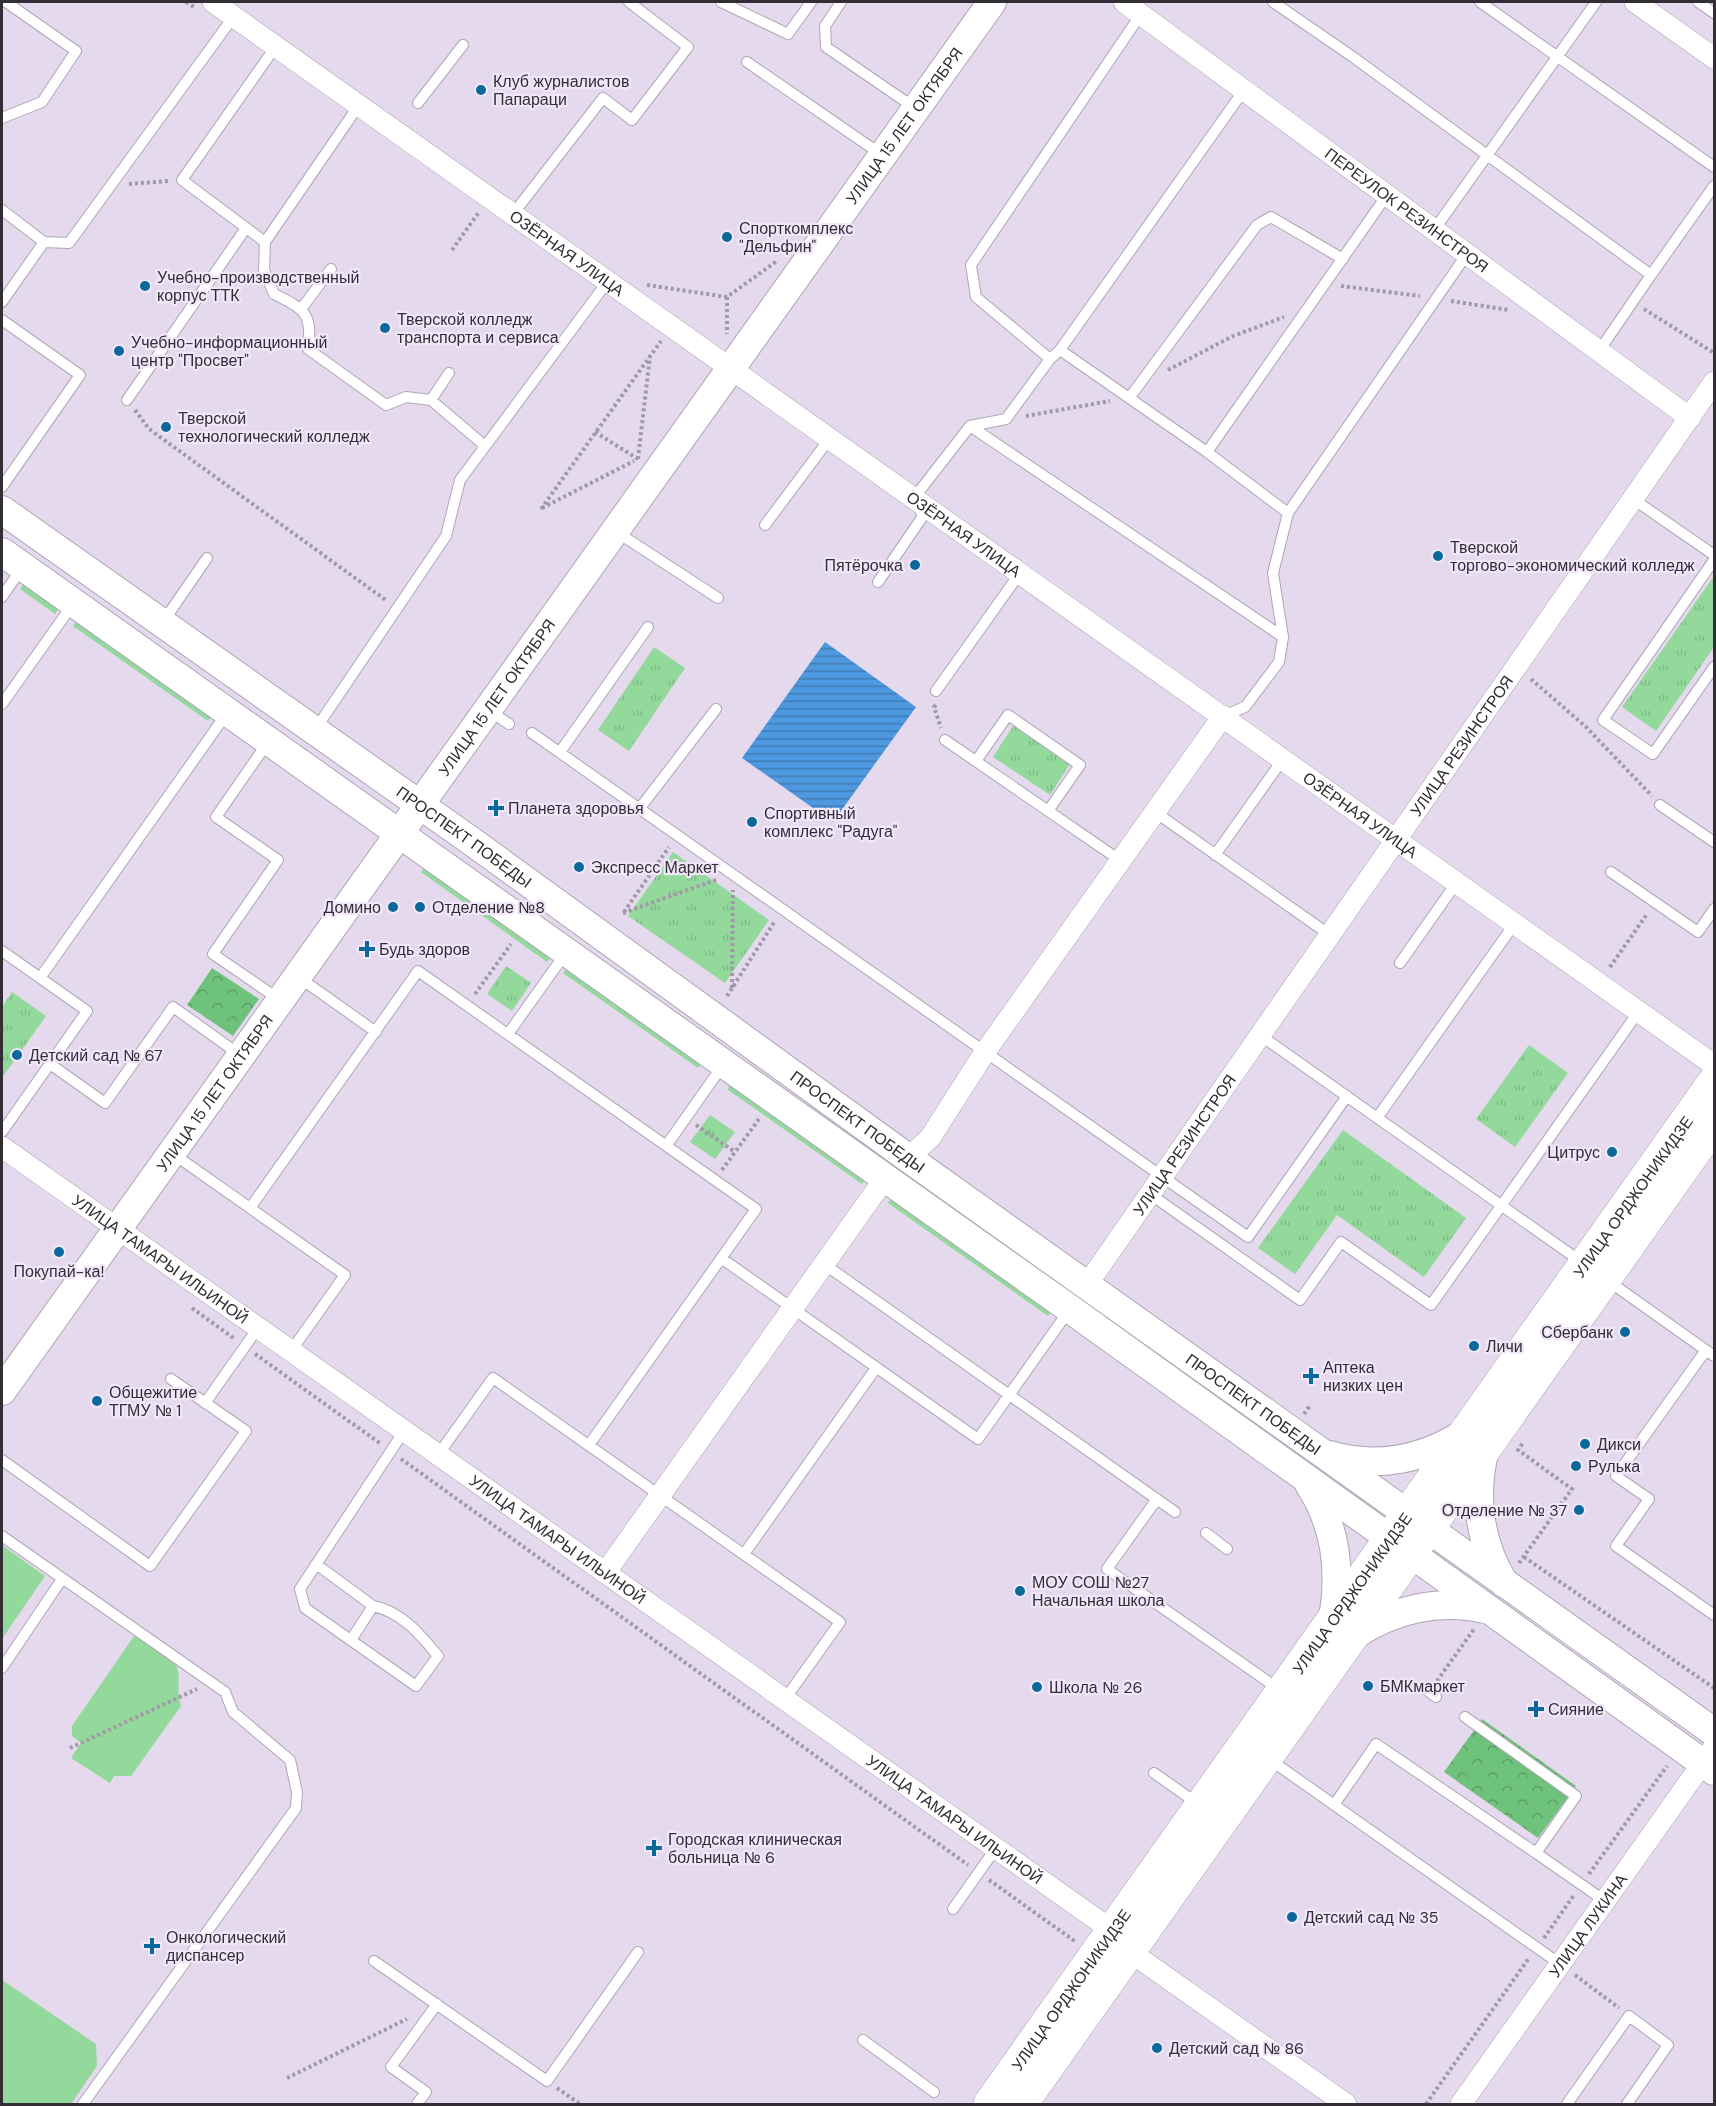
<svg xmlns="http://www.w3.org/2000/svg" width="1716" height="2106" font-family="'DM Sans',sans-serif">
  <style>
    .grass { fill: #92d99b }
    .forest { fill: url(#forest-crowns) }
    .park { fill: url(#park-tufts) }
    .water { fill: url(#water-rules) }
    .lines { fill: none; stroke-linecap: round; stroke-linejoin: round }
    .lane-casing { stroke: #b0a5b7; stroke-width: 12 }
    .street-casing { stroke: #b0a5b7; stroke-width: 22 }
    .secondary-casing { stroke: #b0a5b7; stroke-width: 30 }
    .primary-casing { stroke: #b0a5b7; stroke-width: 34 }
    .path { stroke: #a299a8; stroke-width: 4; stroke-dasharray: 3 3; stroke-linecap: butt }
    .lane { stroke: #fff; stroke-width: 10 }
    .street { stroke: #fff; stroke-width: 21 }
    .secondary { stroke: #fff; stroke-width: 28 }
    .primary { stroke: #fff; stroke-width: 33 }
    .poi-dot { fill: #0a6998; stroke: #f2e7fa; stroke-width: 2 }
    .labels { text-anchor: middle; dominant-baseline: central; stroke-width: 4.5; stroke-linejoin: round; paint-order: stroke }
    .poi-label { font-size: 16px; fill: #332e36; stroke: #f2e7fa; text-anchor: start }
    .street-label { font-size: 16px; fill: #332e36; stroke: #f2e7fa }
  </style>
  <defs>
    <pattern id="forest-crowns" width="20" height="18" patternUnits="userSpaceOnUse" patternTransform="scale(1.5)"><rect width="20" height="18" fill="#6fc27b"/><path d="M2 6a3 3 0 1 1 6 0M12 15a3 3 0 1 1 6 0" fill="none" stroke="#5c9e66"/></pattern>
    <pattern id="park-tufts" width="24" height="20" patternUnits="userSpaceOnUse" patternTransform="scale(1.5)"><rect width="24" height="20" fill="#92d99b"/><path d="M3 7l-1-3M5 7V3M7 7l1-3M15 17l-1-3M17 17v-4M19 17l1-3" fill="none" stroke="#7ebb86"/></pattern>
    <pattern id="water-rules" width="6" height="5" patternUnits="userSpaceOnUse" patternTransform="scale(1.5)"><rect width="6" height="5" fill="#4e98df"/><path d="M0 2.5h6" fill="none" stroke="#417cb6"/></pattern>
  </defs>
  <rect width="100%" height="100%" fill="#e5d9ed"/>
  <!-- grass -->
  <path class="grass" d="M27 579 62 604 55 614 20 589Z
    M80 616 215 711 208 721 73 626Z
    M426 865 553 955 547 962 421 872Z
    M568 966 703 1060 698 1068 563 973Z
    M733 1082 868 1176 862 1184 727 1089Z
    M893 1195 1053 1308 1048 1316 888 1203Z
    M2 1545 45 1576 2 1639Z
    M134 1636 174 1661C183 1674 175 1689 181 1706L131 1776H114L110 1783 71 1758 81 1743 72 1736V1726Z
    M2 1980 96 2044 97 2066 71 2104H2Z"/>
  <!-- forest -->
  <path class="forest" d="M212 968 259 999 233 1036 187 1005Z
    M1482 1719 1576 1786 1538 1838 1444 1772Z"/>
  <!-- park -->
  <path class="park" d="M1714 576V647L1656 731 1622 707Z
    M654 647 685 668 629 751 598 730Z
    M1015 723 1072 761 1050 795 993 757Z
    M673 852 769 920 725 983 628 916Z
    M506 966 531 983 512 1011 487 994Z
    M12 992 46 1016 2 1078V1007Z
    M1529 1045 1568 1073 1515 1147 1476 1119Z
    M710 1115 735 1132 715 1159 690 1142Z
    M1343 1130 1466 1218 1424 1277 1337 1215 1295 1274 1258 1248Z"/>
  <!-- water -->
  <path class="water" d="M825 642 916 707 833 822 742 758Z"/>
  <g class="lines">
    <defs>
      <path id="lane" d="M721 2 788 34 811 2
        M841 2 825 26 826 47 915 108
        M1273 2 1353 57 1651 275 1599 351
        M1480 2 1714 167
        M1698 2 1714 13
        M1141 14 971 265 976 297 1050 359 1060 350 1244 90
        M276 46 182 180 265 242 359 105
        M747 62 882 155
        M418 103 463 45
        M2 118 42 102 76 51 6 2
        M2 210 44 242 69 243 234 16
        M513 214 603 98 632 120 688 47 629 2
        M1434 230 1596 2
        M265 242 264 270 274 294C304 309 313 313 308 349L386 405 406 397 431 400 449 373
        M1651 275 1714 186
        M2 302 44 242
        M302 308 331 269
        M2 320 80 375 2 487
        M1060 350 1207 452 1288 513 1467 254
        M1130 397 1257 225 1271 217 1343 259
        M127 400 246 228
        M431 400 485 446
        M970 426 1283 637 1279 662 1245 707 1223 716
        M1207 452 1387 195
        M1633 499 1714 555
        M765 525 830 438
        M615 531 718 598
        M1714 560 1603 720 1653 754 1714 667
        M878 582 923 516 914 498 970 426 1006 419 1050 359
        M2 597 22 568
        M163 622 207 558
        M1283 637 1273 573 1288 513
        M936 691 1020 573
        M2 704 73 604
        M490 711 509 724
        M315 730 446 536 460 480 608 281
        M532 733 1248 1237 1347 1096
        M945 740 1121 861
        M268 742 216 817 278 860 213 954 280 1000
        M560 752 648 627
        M976 761 1008 715 1080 765 1048 811
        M1660 805 1714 842
        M640 808 716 709
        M1155 812 1330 935
        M1215 855 1283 759
        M1611 872 1698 932 1714 909
        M2 951 87 1011 2 1132
        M1400 963 1457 882
        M297 976 376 1032
        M40 978 227 713
        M508 1034 565 954
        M1260 1035 1583 1263
        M50 1064 105 1103 173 1007 240 1055
        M1377 1118 1515 923
        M666 1146 723 1065
        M172 1153 345 1275 291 1351
        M1150 1194 1300 1300 1341 1242 1431 1305 1639 1011
        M250 1208 418 971 756 1209 589 1445
        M721 1258 978 1439 1070 1309
        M824 1264 1175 1512
        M1607 1280 1714 1356
        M1706 1350 1616 1476 1649 1499 1616 1546 1714 1615
        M205 1403 258 1328
        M438 1455 493 1378 840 1622 785 1699
        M2 1460 150 1566 246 1431 171 1379
        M1157 1499 1107 1569 1280 1690
        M1206 1533 1227 1549
        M2 1536 225 1692 233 1712 290 1760 297 1792 296 1808 83 2104
        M744 1554 876 1368
        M316 1564 373 1606
        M351 1640 373 1606C402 1612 420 1634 438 1656L416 1686 305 1608 300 1589 404 1431
        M2 1668 62 1579
        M1423 1687 1436 1697
        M1465 1717 1576 1796 1536 1853 1605 1901
        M1269 1759 1560 1964
        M1154 1773 1198 1804
        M1334 1805 1376 1744 1536 1853
        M953 1909 996 1848
        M374 1961 547 2081 638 1952
        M863 2040 934 2092
        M417 2104 426 2092 391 2067 437 2004
        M1567 2104 1629 2016 1668 2045 1627 2104"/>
      <g id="street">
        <path id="s1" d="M213 2 1714 1065"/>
        <path id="s2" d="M1124 2 1690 418"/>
        <path d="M1635 2 1714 58"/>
        <path id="s3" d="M2 1147 1113 1931"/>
        <path d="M908 1158 930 1138 985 1052 1223 716"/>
        <path id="s4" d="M1086 1286 1714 382"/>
        <path d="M605 1573 885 1178"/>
        <path d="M1129 1951 1346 2104"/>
        <path id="s5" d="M1461 2104 1714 1747"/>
      </g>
      <g id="secondary">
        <path id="s6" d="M2 510 474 843 908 1158 1714 1732"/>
        <path d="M2 552 1070 1309 1714 1771"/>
        <path id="s7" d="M2 1391 992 2"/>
        <path d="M1485 1449C1473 1495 1479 1542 1504 1583"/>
        <path d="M1329 1455C1377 1469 1424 1459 1465 1433"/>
        <path d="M1309 1484C1337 1527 1342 1573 1332 1623"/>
        <path d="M1353 1636C1392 1610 1438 1598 1485 1609"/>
      </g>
      <g id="primary">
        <path id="s8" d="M990 2104 1714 1082"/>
        <path d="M1021 2104 1714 1124"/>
      </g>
    </defs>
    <!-- lane casing -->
    <use href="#lane" class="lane-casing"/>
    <!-- street casing -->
    <use href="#street" class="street-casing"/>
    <!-- secondary casing -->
    <use href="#secondary" class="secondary-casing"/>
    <!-- primary casing -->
    <use href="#primary" class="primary-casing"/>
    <!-- path -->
    <path class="path" d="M186 2 194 7
      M129 184 169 181
      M452 250 479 212
      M647 285 727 297 777 261
      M1341 286 1420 296
      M727 297V334
      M1451 301 1509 310
      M1644 309 1714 353
      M1168 370 1233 336 1284 317
      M135 410 149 429 387 601
      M1026 416 1110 401
      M595 432 638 459
      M638 459 650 356
      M542 508 634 461
      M541 509 661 341
      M1531 679 1586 727 1652 796
      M936 705 934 707 941 728
      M624 912 669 847
      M623 913 716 880
      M1610 967 1647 914
      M732 988 733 890
      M475 994 511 944
      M727 996 775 921
      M696 1125 735 1152
      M722 1170 759 1119
      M192 1308 235 1339
      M255 1354 381 1444
      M1304 1414 1311 1404
      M401 1459 968 1865
      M1524 1557 1714 1688
      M1519 1563 1572 1489 1518 1450 1523 1443
      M1437 1681 1474 1629
      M70 1748 197 1689
      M1589 1874 1667 1766
      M989 1880 1076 1942
      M1544 1938 1574 1895
      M1575 1975 1619 2008
      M287 2078 407 2019
      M557 2088 580 2104
      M1426 2104 1529 1958"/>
    <!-- lane -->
    <use href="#lane" class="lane"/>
    <!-- street -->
    <use href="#street" class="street"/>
    <!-- secondary -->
    <use href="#secondary" class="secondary"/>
    <!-- primary -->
    <use href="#primary" class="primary"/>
  </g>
  <!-- markers -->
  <g class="poi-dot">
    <circle cx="481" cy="90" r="6"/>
    <circle cx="727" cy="237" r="6"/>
    <circle cx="145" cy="286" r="6"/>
    <circle cx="385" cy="328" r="6"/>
    <circle cx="119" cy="351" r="6"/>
    <circle cx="166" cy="427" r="6"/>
    <circle cx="1438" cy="556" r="6"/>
    <circle cx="915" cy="565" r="6"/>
    <path d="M493 799h6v6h6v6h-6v6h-6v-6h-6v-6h6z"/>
    <circle cx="752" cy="822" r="6"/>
    <circle cx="579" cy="867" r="6"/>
    <circle cx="393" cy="907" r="6"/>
    <circle cx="420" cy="907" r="6"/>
    <path d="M364 940h6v6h6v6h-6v6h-6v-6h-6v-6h6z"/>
    <circle cx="17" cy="1055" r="6"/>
    <circle cx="1612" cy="1152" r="6"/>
    <circle cx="59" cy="1252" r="6"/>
    <circle cx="1625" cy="1332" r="6"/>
    <circle cx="1474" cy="1346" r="6"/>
    <path d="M1308 1367h6v6h6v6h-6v6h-6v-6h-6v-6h6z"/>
    <circle cx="97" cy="1401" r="6"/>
    <circle cx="1585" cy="1444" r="6"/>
    <circle cx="1576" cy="1466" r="6"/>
    <circle cx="1579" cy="1510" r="6"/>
    <circle cx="1020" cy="1591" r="6"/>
    <circle cx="1368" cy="1686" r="6"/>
    <circle cx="1037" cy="1687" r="6"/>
    <path d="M1533 1700h6v6h6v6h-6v6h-6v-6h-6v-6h6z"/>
    <path d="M651 1839h6v6h6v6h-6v6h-6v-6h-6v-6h6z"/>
    <circle cx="1292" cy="1917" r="6"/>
    <path d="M149 1937h6v6h6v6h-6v6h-6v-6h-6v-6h6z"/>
    <circle cx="1157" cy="2048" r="6"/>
  </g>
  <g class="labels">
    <!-- poi labels -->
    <g class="poi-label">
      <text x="493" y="81">Клуб журналистов<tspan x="493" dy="18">Папараци</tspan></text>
      <text x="739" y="228">Спорткомплекс<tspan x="739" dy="18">"Дельфин"</tspan></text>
      <text x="157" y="277">Учебно-производственный<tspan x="157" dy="18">корпус ТТК</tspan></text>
      <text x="397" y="319">Тверской колледж<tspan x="397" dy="18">транспорта и сервиса</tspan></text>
      <text x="131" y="342">Учебно-информационный<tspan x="131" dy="18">центр "Просвет"</tspan></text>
      <text x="178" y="418">Тверской<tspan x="178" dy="18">технологический колледж</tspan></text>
      <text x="1450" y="547">Тверской<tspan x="1450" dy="18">торгово-экономический колледж</tspan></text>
      <text x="903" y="565" text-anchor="end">Пятёрочка</text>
      <text x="508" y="808">Планета здоровья</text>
      <text x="764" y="813">Спортивный<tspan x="764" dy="18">комплекс "Радуга"</tspan></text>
      <text x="591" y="867">Экспресс Маркет</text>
      <text x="381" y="907" text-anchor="end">Домино</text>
      <text x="432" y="907">Отделение №8</text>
      <text x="379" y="949">Будь здоров</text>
      <text x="29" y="1055">Детский сад № 67</text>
      <text x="1600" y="1152" text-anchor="end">Цитрус</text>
      <text x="59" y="1271" text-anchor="middle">Покупай-ка!</text>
      <text x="1613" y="1332" text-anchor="end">Сбербанк</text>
      <text x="1486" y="1346">Личи</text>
      <text x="1323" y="1367">Аптека<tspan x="1323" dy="18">низких цен</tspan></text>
      <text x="109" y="1392">Общежитие<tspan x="109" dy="18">ТГМУ № 1</tspan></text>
      <text x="1597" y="1444">Дикси</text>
      <text x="1588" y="1466">Рулька</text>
      <text x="1567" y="1510" text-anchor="end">Отделение № 37</text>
      <text x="1032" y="1582">МОУ СОШ №27<tspan x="1032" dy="18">Начальная школа</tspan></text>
      <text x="1380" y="1686">БМКмаркет</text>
      <text x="1049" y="1687">Школа № 26</text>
      <text x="1548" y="1709">Сияние</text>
      <text x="668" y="1839">Городская клиническая<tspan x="668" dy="18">больница № 6</tspan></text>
      <text x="1304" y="1917">Детский сад № 35</text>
      <text x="166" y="1937">Онкологический<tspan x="166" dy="18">диспансер</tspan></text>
      <text x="1169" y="2048">Детский сад № 86</text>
    </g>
    <!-- street labels -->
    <g class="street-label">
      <text stroke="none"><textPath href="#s7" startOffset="1554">УЛИЦА 15 ЛЕТ ОКТЯБРЯ</textPath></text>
      <text stroke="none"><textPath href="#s2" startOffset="351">ПЕРЕУЛОК РЕЗИНСТРОЯ</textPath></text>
      <text stroke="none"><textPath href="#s1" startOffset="434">ОЗЁРНАЯ УЛИЦА</textPath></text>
      <text stroke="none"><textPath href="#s1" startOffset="920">ОЗЁРНАЯ УЛИЦА</textPath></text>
      <text stroke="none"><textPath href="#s7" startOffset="852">УЛИЦА 15 ЛЕТ ОКТЯБРЯ</textPath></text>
      <text stroke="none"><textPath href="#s4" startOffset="658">УЛИЦА РЕЗИНСТРОЯ</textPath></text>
      <text stroke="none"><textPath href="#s1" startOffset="1406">ОЗЁРНАЯ УЛИЦА</textPath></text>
      <text stroke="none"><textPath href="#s6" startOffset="566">ПРОСПЕКТ ПОБЕДЫ</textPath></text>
      <text stroke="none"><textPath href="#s7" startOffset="366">УЛИЦА 15 ЛЕТ ОКТЯБРЯ</textPath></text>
      <text stroke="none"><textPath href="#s6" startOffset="1052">ПРОСПЕКТ ПОБЕДЫ</textPath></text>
      <text stroke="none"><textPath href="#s4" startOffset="172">УЛИЦА РЕЗИНСТРОЯ</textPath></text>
      <text stroke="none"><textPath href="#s8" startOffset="1112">УЛИЦА ОРДЖОНИКИДЗЕ</textPath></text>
      <text stroke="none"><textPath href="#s3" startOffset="194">УЛИЦА ТАМАРЫ ИЛЬИНОЙ</textPath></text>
      <text stroke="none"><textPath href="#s6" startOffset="1538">ПРОСПЕКТ ПОБЕДЫ</textPath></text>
      <text stroke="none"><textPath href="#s3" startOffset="680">УЛИЦА ТАМАРЫ ИЛЬИНОЙ</textPath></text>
      <text stroke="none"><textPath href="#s8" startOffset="626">УЛИЦА ОРДЖОНИКИДЗЕ</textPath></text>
      <text stroke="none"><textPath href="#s3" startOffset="1166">УЛИЦА ТАМАРЫ ИЛЬИНОЙ</textPath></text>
      <text stroke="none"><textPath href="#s5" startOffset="219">УЛИЦА ЛУКИНА</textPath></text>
      <text stroke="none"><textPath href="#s8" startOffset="140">УЛИЦА ОРДЖОНИКИДЗЕ</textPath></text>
    </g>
  </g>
  <!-- border -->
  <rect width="1716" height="2106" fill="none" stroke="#332e36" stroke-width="6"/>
</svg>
